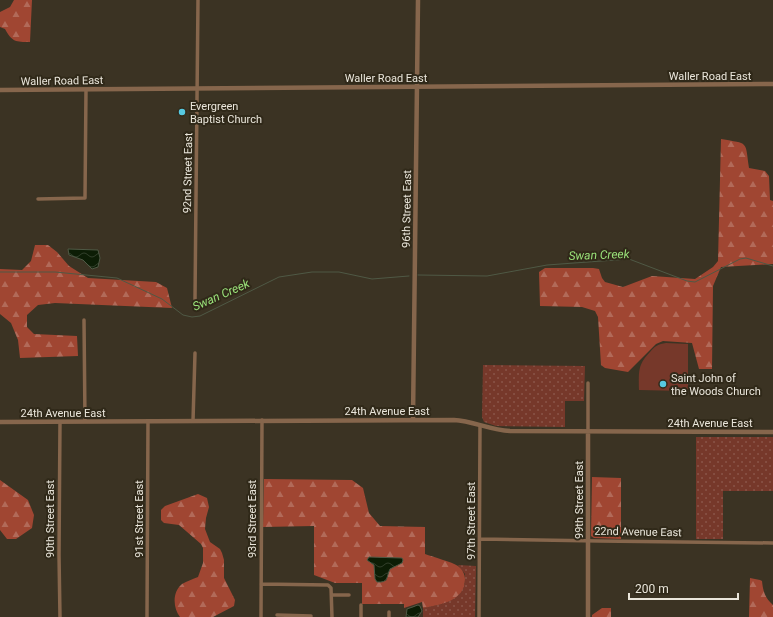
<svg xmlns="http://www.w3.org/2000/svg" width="773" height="617" font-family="Roboto,sans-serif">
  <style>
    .grass { fill: url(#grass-dots) }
    .forest { fill: url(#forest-firs); fill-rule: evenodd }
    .park { fill: #76382a }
    .water { fill: url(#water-waves); stroke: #4f5945 }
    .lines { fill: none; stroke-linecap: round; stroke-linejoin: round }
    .stream { stroke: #4f5945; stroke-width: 1 }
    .minor { stroke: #86664c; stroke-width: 3.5 }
    .tertiary { stroke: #86664c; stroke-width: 4.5 }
    .poi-dot { fill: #57c9e1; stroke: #302919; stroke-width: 1.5 }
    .labels { text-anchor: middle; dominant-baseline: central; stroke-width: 4; stroke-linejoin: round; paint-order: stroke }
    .street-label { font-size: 11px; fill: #eae6db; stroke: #302919 }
    .poi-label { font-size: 11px; fill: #eae6db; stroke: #302919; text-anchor: start }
    .water-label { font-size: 12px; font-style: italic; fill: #9ae27a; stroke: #302919 }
  </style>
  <defs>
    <pattern id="grass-dots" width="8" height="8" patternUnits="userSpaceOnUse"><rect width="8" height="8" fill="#76382a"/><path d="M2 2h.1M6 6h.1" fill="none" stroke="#8a5548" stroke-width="1.8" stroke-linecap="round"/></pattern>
    <pattern id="forest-firs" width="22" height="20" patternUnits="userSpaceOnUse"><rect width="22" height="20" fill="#a04632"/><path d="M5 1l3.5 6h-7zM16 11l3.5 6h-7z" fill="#b26a59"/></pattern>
    <pattern id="water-waves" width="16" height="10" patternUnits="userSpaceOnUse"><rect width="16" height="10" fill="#0c1d05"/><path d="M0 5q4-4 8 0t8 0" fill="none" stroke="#303e29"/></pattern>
  </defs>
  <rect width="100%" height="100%" fill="#3b3323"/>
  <!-- grass -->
  <path class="grass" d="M483 365 585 366 584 401H565V427L496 426 484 422 482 417Z
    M696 437H773V491H723V539H696Z
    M458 565 476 566 475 617H423V608L442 604 465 584V574Z"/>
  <!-- forest -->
  <path class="forest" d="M14 0H32L30 42C16 42 12 42 5 29L0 27V12L10 7Z
    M721 139C749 144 745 140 749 168L765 171 769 176 770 200 773 201V264L721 267 713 286 712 369H699L692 343 663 341 656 344 628 372 605 368 601 365 598 317 595 311 582 307 540 306 539 272 545 268H593L599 269 602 278 605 282 623 287 652 276 695 279 713 267 718 261Z
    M35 245H48L57 252 69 266 88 278 156 282 167 288 172 308 55 303 38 305 27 315V327L34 334 77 336 78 356 20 358 18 340 11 323 0 314V269L22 270 31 261Z
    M592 477 621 478V539L594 538 591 536Z
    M264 479 352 480 363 488 369 513 380 526 425 527V554C433 557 452 562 458 566 462 569 465 574 465 579 465 601 440 605 423 608L422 602 404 608V604H362V583H335L314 575V526L263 527ZM398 558H402L390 569 386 581 374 574V565L367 560Z
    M0 480 28 500 34 515 32 528 16 539H7L0 530Z
    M198 494 207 498 209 507 206 518 205 529 210 542 220 549 222 553 224 560V578L235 600 234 606 213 617H180C173 608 172 592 182 584 187 581 193 579 198 577L203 563V548L201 544 179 525 164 523 161 520V510L165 506Z
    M750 578 760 580 762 581C763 591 765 598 773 605V617H749Z
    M602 608H611V617H592V615Z"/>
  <!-- park -->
  <path class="park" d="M666 343 688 344V389L684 391 639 390C639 373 637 365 650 352 655 346 658 344 666 343Z"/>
  <!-- water -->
  <path class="water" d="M68 249 98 250 100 258 98 267 92 269 83 260 69 255Z
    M369 557 402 558 403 560 402 563 390 569C386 577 389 583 377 582L375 579 374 565 367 560Z
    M418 605 420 606 422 611 418 617H406L407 609Z"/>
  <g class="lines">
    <!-- stream -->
    <path class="stream" d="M0 272H55L117 278 162 299 183 315 192 317 200 316 279 277 312 272H339L372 279 409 276
      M418 275 487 276 547 265 629 259 687 281 695 282 740 259 746 258 773 266"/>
    <!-- minor -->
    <path class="minor" d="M38 199 85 198 86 90
      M195 299 198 0
      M84 320 85 421
      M588 383V432
      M193 421 195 353
      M60 422 59 555 60 617
      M480 539 599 541 773 543
      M261 584 328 585 331 588 332 617
      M332 595H349
      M389 612V617
      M277 615 311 616
      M147 617 148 421
      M261 617 262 420
      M361 617V605
      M479 617 480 426"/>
    <!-- tertiary -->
    <path class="tertiary" d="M0 90 773 84
      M413 419 418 0
      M0 422 454 420C473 421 490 430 510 431L773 432
      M588 617V432"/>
  </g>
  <!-- markers -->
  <g class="poi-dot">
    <circle cx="182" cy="112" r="4"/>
    <circle cx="663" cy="384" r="4"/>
  </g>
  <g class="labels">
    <!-- street labels -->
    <g class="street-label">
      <text x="710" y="76">Waller Road East</text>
      <text x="386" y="78">Waller Road East</text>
      <text transform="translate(62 81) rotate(-1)">Waller Road East</text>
      <text transform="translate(188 173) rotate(-89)">92nd Street East</text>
      <text transform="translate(407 209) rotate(-89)">96th Street East</text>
      <text x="387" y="411">24th Avenue East</text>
      <text x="63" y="413">24th Avenue East</text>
      <text x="710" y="423">24th Avenue East</text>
      <text transform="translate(579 500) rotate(-90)">99th Street East</text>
      <text transform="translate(50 519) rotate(-90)">90th Street East</text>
      <text transform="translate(139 519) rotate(-90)">91st Street East</text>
      <text transform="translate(252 519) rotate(-90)">93rd Street East</text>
      <text transform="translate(471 521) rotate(-90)">97th Street East</text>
      <text transform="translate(638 532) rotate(1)">22nd Avenue East</text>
    </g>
    <!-- poi labels -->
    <g class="poi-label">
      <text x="190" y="106">Evergreen<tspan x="190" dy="13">Baptist Church</tspan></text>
      <text x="671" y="378">Saint John of<tspan x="671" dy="13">the Woods Church</tspan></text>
    </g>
    <!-- water labels -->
    <g class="water-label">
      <text transform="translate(599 255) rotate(-2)">Swan Creek</text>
      <text transform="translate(221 295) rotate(-24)">Swan Creek</text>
    </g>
  </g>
  <!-- scale -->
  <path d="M629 593v6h109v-6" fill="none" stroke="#eae6db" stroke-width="2"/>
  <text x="635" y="593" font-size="12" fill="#eae6db" stroke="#302919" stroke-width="3" paint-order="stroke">200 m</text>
</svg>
